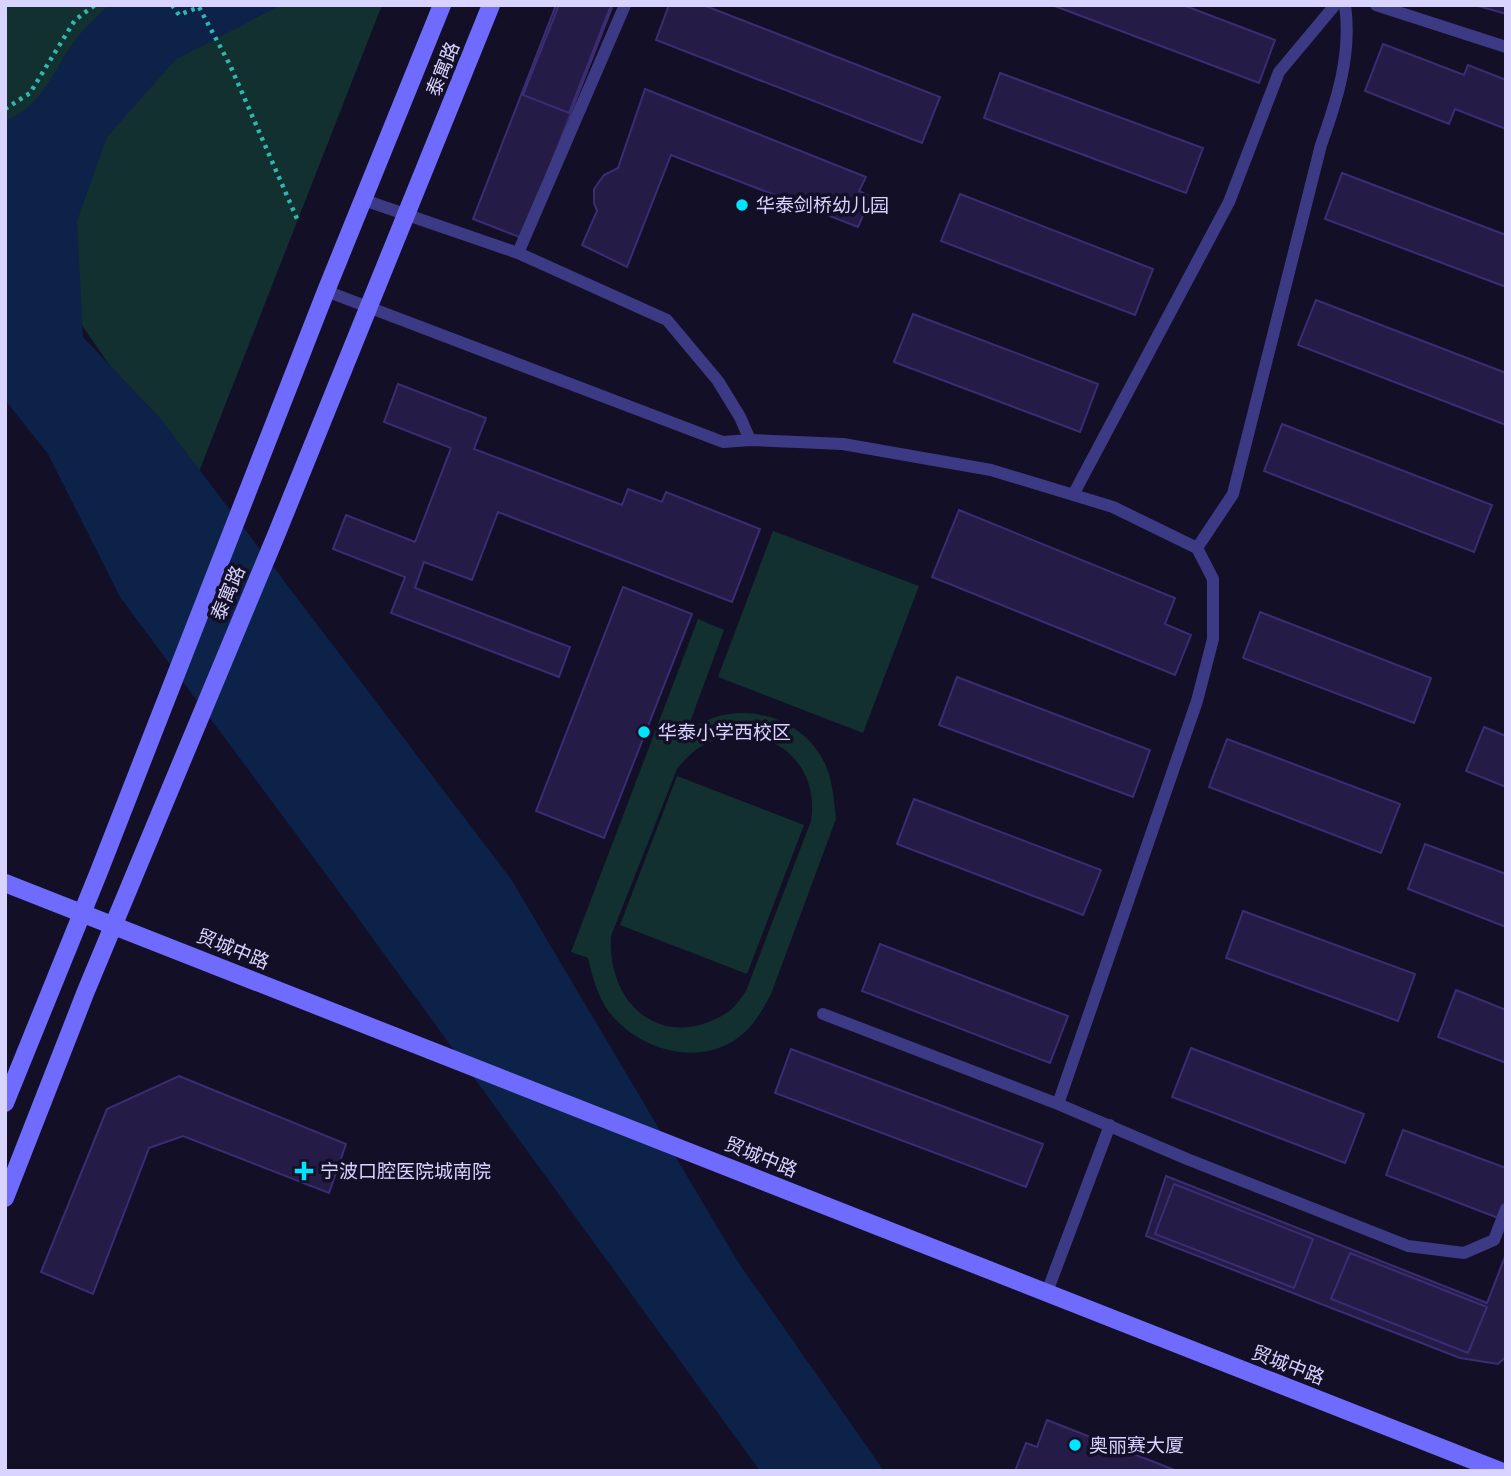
<svg xmlns="http://www.w3.org/2000/svg" width="1511" height="1476" font-family="Figtree,'Noto Sans SC',sans-serif">
  <style>
    .green { fill: #12302f; fill-rule: evenodd }
    .water { fill: #0c2248 }
    .building { fill: #241b47; stroke: #3b2d73; stroke-width: 2 }
    .lines { fill: none; stroke-linecap: round; stroke-linejoin: round }
    .path { stroke: #2fb8b0; stroke-width: 4.5; stroke-dasharray: 3.5 5; stroke-linecap: butt }
    .service { stroke: #3d3a85; stroke-width: 12 }
    .secondary { stroke: #6f6bff; stroke-width: 18 }
    .poi-dot { fill: #00e5ff; stroke: #130f26; stroke-width: 2.5 }
    .labels { text-anchor: middle; dominant-baseline: central; stroke-width: 7; stroke-linejoin: round; paint-order: stroke }
    .street-label { font-size: 19px; fill: #d9d4ff; stroke: #130f26 }
    .poi-label { font-size: 19px; fill: #d9d4ff; stroke: #130f26; text-anchor: start }
  </style>
  <rect width="100%" height="100%" fill="#130f26"/>
  <!-- green -->
  <path class="green" d="M5 5H382L193 487 5 213Z
    M773 531 919 586 863 733 718 677Z
    M698 619 724 630 686 733C730 696 803 712 826 766 833 782 834 802 836 819L771 994C764 1007 757 1020 747 1030 710 1067 651 1055 617 1021 600 1005 593 980 588 958L571 952ZM734 734C743 735 754 735 762 738 799 750 817 784 811 821L746 991C741 998 735 1007 728 1012 665 1053 607 1007 611 936L677 769C695 747 707 741 734 734Z
    M677 776 804 825 747 974 620 925Z"/>
  <!-- water -->
  <path class="water" d="M109 5H281L175 60 107 137 77 221 83 337 160 418 511 879 738 1262 884 1471H760L328 877 120 597 48 454 5 400V120C44 109 57 60 81 33 89 23 99 14 109 5Z"/>
  <!-- building -->
  <path class="building" d="M556 5H613L522 238 473 219Z
    M559 5H611L569 113 523 95Z
    M669 5H703L940 97 922 143 656 40Z
    M1052 5H1183L1275 40 1259 83Z
    M1475 5H1506V14Z
    M1383 44 1464 75 1468 65 1506 80V129L1455 109 1449 124 1365 91Z
    M1000 73 1203 148 1186 193 984 118Z
    M645 89 866 177 859 191 871 197 858 227 671 155 627 267 582 245 597 211 594 203V189L604 175 618 168Z
    M1342 173 1506 235V287L1325 219Z
    M960 194 1153 269 1135 315 941 241Z
    M1316 300 1506 373V425L1298 345Z
    M913 314 1098 384 1080 432 894 362Z
    M398 384 486 418 474 449 622 505 628 489 662 502 666 492 760 529 732 602 498 512 472 580 424 562 415 588 570 647 559 677 391 613 405 577 333 549 346 515 415 542 451 448 384 422Z
    M1282 424 1492 505 1474 552 1264 471Z
    M959 510 1175 598 1165 624 1191 635 1175 675 932 577Z
    M623 587 692 614 604 838 536 811Z
    M1260 612 1431 678 1414 723 1243 658Z
    M957 677 1150 750 1133 797 939 725Z
    M1484 727 1506 736V787L1466 771Z
    M1227 739 1400 804 1381 853 1209 787Z
    M914 799 1101 870 1083 915 897 844Z
    M1425 844 1506 874V927L1408 889Z
    M1243 911 1415 974 1398 1021 1226 958Z
    M880 944 1068 1016 1050 1063 862 991Z
    M1456 990 1506 1010V1063L1438 1037Z
    M1191 1048 1364 1114 1345 1163 1172 1097Z
    M791 1049 1043 1144 1026 1187 775 1093Z
    M179 1076 346 1144 329 1193 183 1136 149 1148 93 1294 41 1272 107 1109Z
    M1403 1130 1506 1168V1221L1386 1175Z
    M1166 1176 1487 1303 1506 1254V1357L1498 1364 1460 1358 1146 1236Z
    M1174 1184 1313 1239 1294 1288 1155 1234Z
    M1350 1253 1487 1307 1468 1353 1331 1299Z
    M1047 1420 1177 1471H1015L1026 1443 1037 1447Z"/>
  <g class="lines">
    <!-- path -->
    <path class="path" d="M172 5 179 15 199 7 230 65 298 221
      M5 109 30 93 75 20 95 5"/>
    <!-- service -->
    <path class="service" d="M1376 5 1506 47
      M364 200 518 253
      M326 291 723 442 750 440 740 417 718 381 667 320 518 253 625 5
      M750 440 843 444 991 470 1113 507 1197 548 1213 579V639L1197 701 1058 1104
      M1073 495 1229 202 1279 72 1335 5
      M1197 548 1233 494 1321 145C1337 100 1352 54 1345 5
      M823 1014 1058 1104 1187 1159 1408 1246 1464 1253 1494 1240 1506 1209
      M1047 1292 1110 1125"/>
    <!-- secondary -->
    <path class="secondary" d="M5 883 1500 1471
      M5 1103 98 874 326 291 442 5
      M5 1198 86 991 277 533 491 5"/>
  </g>
  <!-- markers -->
  <g class="poi-dot">
    <circle cx="742" cy="205" r="7"/>
    <circle cx="644" cy="732" r="7"/>
    <path d="M300.5 1160.5h7v7h7v7h-7v7h-7v-7h-7v-7h7z"/>
    <circle cx="1075" cy="1445" r="7"/>
  </g>
  <g class="labels">
    <!-- street labels -->
    <g class="street-label">
      <text transform="translate(443 69) rotate(-68)">泰寓路</text>
      <text transform="translate(228 593) rotate(-67)">泰寓路</text>
      <text transform="translate(233 949) rotate(22)">贸城中路</text>
      <text transform="translate(761 1157) rotate(22)">贸城中路</text>
      <text transform="translate(1288 1365) rotate(21)">贸城中路</text>
    </g>
    <!-- poi labels -->
    <g class="poi-label">
      <text x="756" y="205">华泰剑桥幼儿园</text>
      <text x="658" y="732">华泰小学西校区</text>
      <text x="320" y="1171">宁波口腔医院城南院</text>
      <text x="1089" y="1445">奥丽赛大厦</text>
    </g>
  </g>
  <!-- border -->
  <rect width="1511" height="1476" fill="none" stroke="#d9d4ff" stroke-width="14"/>
</svg>
